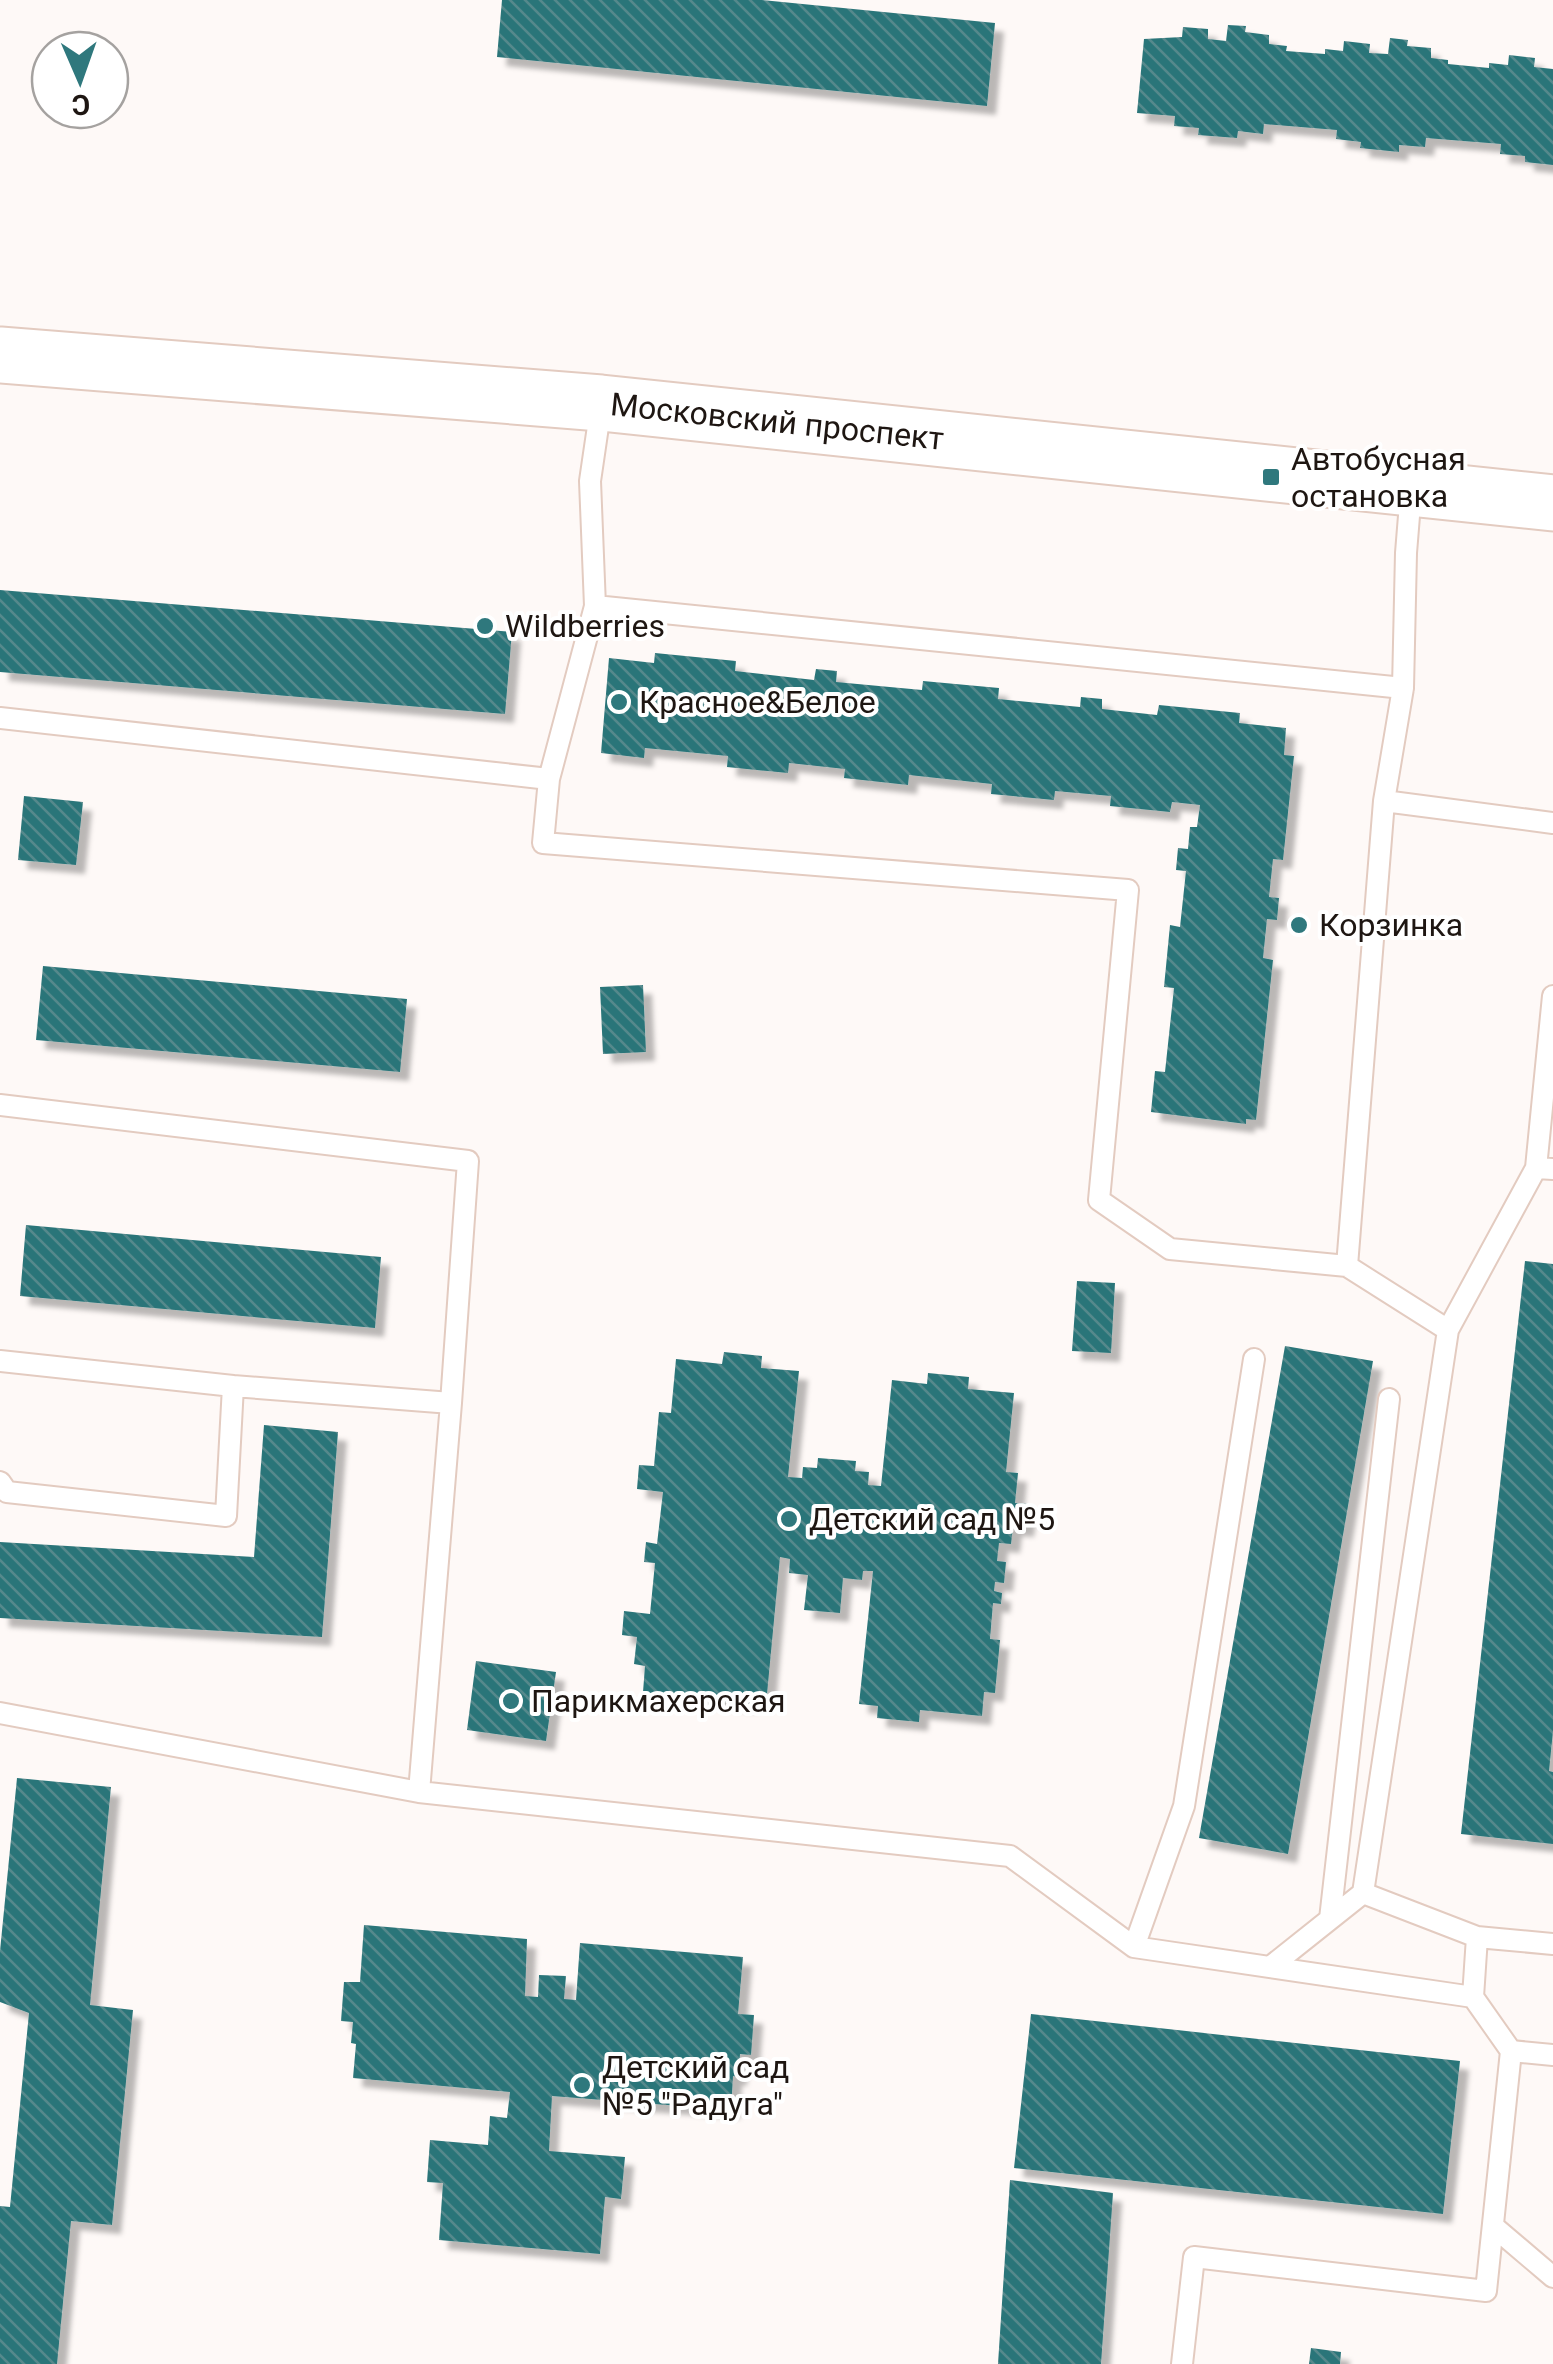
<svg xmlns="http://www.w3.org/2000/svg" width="1553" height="2364" font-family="Roboto,sans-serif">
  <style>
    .building { fill: url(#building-back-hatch); filter: url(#shadow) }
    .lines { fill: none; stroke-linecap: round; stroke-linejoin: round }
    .lane-casing { stroke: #e3cbc0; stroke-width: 24 }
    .secondary-casing { stroke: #e3cbc0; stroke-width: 59 }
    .lane { stroke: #fff; stroke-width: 20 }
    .secondary { stroke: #fff; stroke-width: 55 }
    .poi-dot { fill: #2f787d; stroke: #fff; stroke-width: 4 }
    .labels { text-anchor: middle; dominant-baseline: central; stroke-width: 8; stroke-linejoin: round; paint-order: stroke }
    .street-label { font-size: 32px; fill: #1e1612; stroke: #fff }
    .poi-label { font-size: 32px; fill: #1e1612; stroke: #fff; text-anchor: start }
  </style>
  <defs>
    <pattern id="building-back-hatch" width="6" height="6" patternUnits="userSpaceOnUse" patternTransform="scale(2.5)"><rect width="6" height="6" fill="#2b7579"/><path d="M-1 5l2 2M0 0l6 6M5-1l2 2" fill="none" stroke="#56898c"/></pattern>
    <filter id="shadow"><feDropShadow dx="9" dy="9" stdDeviation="2.5" flood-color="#0004"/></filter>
  </defs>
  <rect width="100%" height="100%" fill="#fef9f7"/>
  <!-- building -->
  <path class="building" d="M502 0H762L995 23 987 106 497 57Z
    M1228 25 1246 26 1245 32 1269 35V44L1287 46 1286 51 1325 54V49L1343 51 1344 41 1370 44 1369 53 1388 54 1390 38 1408 40 1407 46 1431 48V58L1448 60V64L1489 68V63L1508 65 1509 55 1535 58 1534 67 1553 69V165L1525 162V156L1500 154 1501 144 1426 138 1425 147 1399 145V152L1360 148 1361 142 1336 139 1337 130 1264 124 1263 134 1238 131 1237 138 1198 135 1199 128 1174 126 1175 116 1137 113 1144 39 1182 37 1183 27 1208 29V39L1226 41Z
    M0 590 512 632 505 714 0 672Z
    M655 653 736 661 735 671 814 680 816 669 837 671 836 682 922 690 923 681 999 688 998 699 1080 707 1081 697 1102 699V709L1157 715 1159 705 1240 713 1239 723 1286 728 1284 755 1294 756 1283 860 1273 859 1269 897 1279 898 1277 920 1267 919 1263 958 1273 960 1256 1120 1246 1119V1124L1151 1112 1155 1071 1165 1072 1174 988 1164 987 1170 925 1180 927 1186 871 1176 870 1178 848 1188 849 1190 827H1197L1200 805 1172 802 1170 812 1110 806 1111 796 1055 791 1054 800 991 794 992 784 909 775 908 785 844 778 845 769 789 763 788 773 727 767 728 756 645 748 644 758 601 753 609 658 654 663Z
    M24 796 83 802 76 865 18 860Z
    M43 966 407 999 400 1072 36 1040Z
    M643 985 646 1052 603 1054 600 987Z
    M26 1225 381 1257 375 1328 20 1296Z
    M1525 1261 1553 1264V1731L1549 1771 1553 1772V1844L1461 1834Z
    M1077 1281 1115 1283 1111 1353 1072 1351Z
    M1285 1346 1373 1361 1288 1854 1199 1838Z
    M724 1352 762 1356 761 1368 799 1371 788 1477 802 1478 803 1467 817 1468 818 1458 856 1461 855 1471 869 1472 868 1485 881 1486 892 1380 927 1384 928 1373 969 1377 968 1389 1014 1393 1006 1472 1018 1473 1015 1503 1028 1504 1025 1528 1013 1527 1011 1544 999 1543 997 1561 1006 1562 1004 1583 995 1582 994 1591 1002 1593 1001 1604 993 1603 990 1639 1000 1640 995 1693 984 1692 982 1716 920 1710 919 1722 877 1718 878 1706 859 1704 873 1571H863L862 1580 843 1578 840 1613 804 1610 808 1575 789 1573 790 1559 780 1557 767 1694 749 1693 748 1704 643 1692 645 1666 634 1664 637 1637 622 1635 624 1611 650 1614 655 1563 644 1562 646 1542 657 1544 663 1492 637 1489 639 1465 654 1466 659 1412 671 1413 676 1359 722 1364Z
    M264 1425 338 1432 322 1637 0 1618V1542L254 1557Z
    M476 1661 556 1672 546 1741 467 1730Z
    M17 1778 111 1787 90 2005 133 2010 112 2225 71 2221 57 2364H0V2206L10 2207 29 2013 0 2002V1951Z
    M364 1925 527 1939 525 1996 538 1997 539 1975 566 1976 564 1999 576 2000 580 1943 743 1957 738 2014 754 2015 751 2055 740 2054 738 2077 733 2076 731 2110 552 2096 549 2151 625 2157 621 2199 605 2197 600 2254 439 2240 443 2183 427 2182 430 2140 488 2145 490 2116 507 2118 510 2092 353 2078 356 2044 351 2043 353 2022 341 2021 344 1982H360Z
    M1031 2014 1460 2061 1443 2214 1014 2168Z
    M1010 2180 1113 2193 1101 2364H998Z
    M1311 2348 1341 2352 1340 2364H1309Z"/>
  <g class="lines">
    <defs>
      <path id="lane" d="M601 406 590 481 595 606 549 779 543 843 1128 890 1099 1200 1170 1249 1347 1266 1448 1330 1536 1168 1553 1169
        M595 606 1403 688 1384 801 1347 1266
        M1403 688 1406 553 1411 491
        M0 718 549 779
        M1384 801 1553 823
        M0 1105 468 1161 451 1403
        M1536 1168 1553 996
        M1448 1330 1363 1893 1477 1937 1473 1997
        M0 1361 233 1386
        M0 1482 7 1492 226 1516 233 1386 451 1403 419 1792
        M0 1713 419 1792 1010 1856 1134 1947 1473 1997 1511 2051 1553 2055
        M1330 1919 1389 1399
        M1477 1937 1553 1944
        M1134 1947 1184 1806 1254 1359
        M1270 1967 1363 1893
        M1493 2226 1553 2277
        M1182 2364 1194 2257 1486 2291 1511 2051"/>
      <g id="secondary">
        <path id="s1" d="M0 355 601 403 1553 503"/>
      </g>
    </defs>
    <!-- lane casing -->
    <use href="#lane" class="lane-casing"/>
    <!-- secondary casing -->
    <use href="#secondary" class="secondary-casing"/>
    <!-- lane -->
    <use href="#lane" class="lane"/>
    <!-- secondary -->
    <use href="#secondary" class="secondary"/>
  </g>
  <!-- markers -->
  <g class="poi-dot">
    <rect x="1261" y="467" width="20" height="20" rx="5"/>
    <circle cx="485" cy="626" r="10"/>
    <circle cx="619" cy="702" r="10"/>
    <circle cx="1299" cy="925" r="10"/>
    <circle cx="789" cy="1519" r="10"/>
    <circle cx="511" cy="1701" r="10"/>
    <circle cx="582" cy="2085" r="10"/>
  </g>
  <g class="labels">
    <!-- street labels -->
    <g class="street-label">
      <text stroke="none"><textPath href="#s1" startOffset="780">Московский проспект</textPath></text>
    </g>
    <!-- poi labels -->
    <g class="poi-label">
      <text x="1291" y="459">Автобусная<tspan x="1291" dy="37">остановка</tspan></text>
      <text x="505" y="626">Wildberries</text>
      <text x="639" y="702">Красное&amp;Белое</text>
      <text x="1319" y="925">Корзинка</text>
      <text x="809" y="1519">Детский сад №5</text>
      <text x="531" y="1701">Парикмахерская</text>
      <text x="602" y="2067">Детский сад<tspan x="602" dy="37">№5 "Радуга"</tspan></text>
    </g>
  </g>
  <!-- north arrow -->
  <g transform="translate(80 80) rotate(178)"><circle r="48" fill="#ffffff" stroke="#a5a2a0" stroke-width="2.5"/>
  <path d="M0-8L18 38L0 25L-18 38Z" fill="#2f787d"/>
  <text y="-15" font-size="28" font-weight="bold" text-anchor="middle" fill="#1e1612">С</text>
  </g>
</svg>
